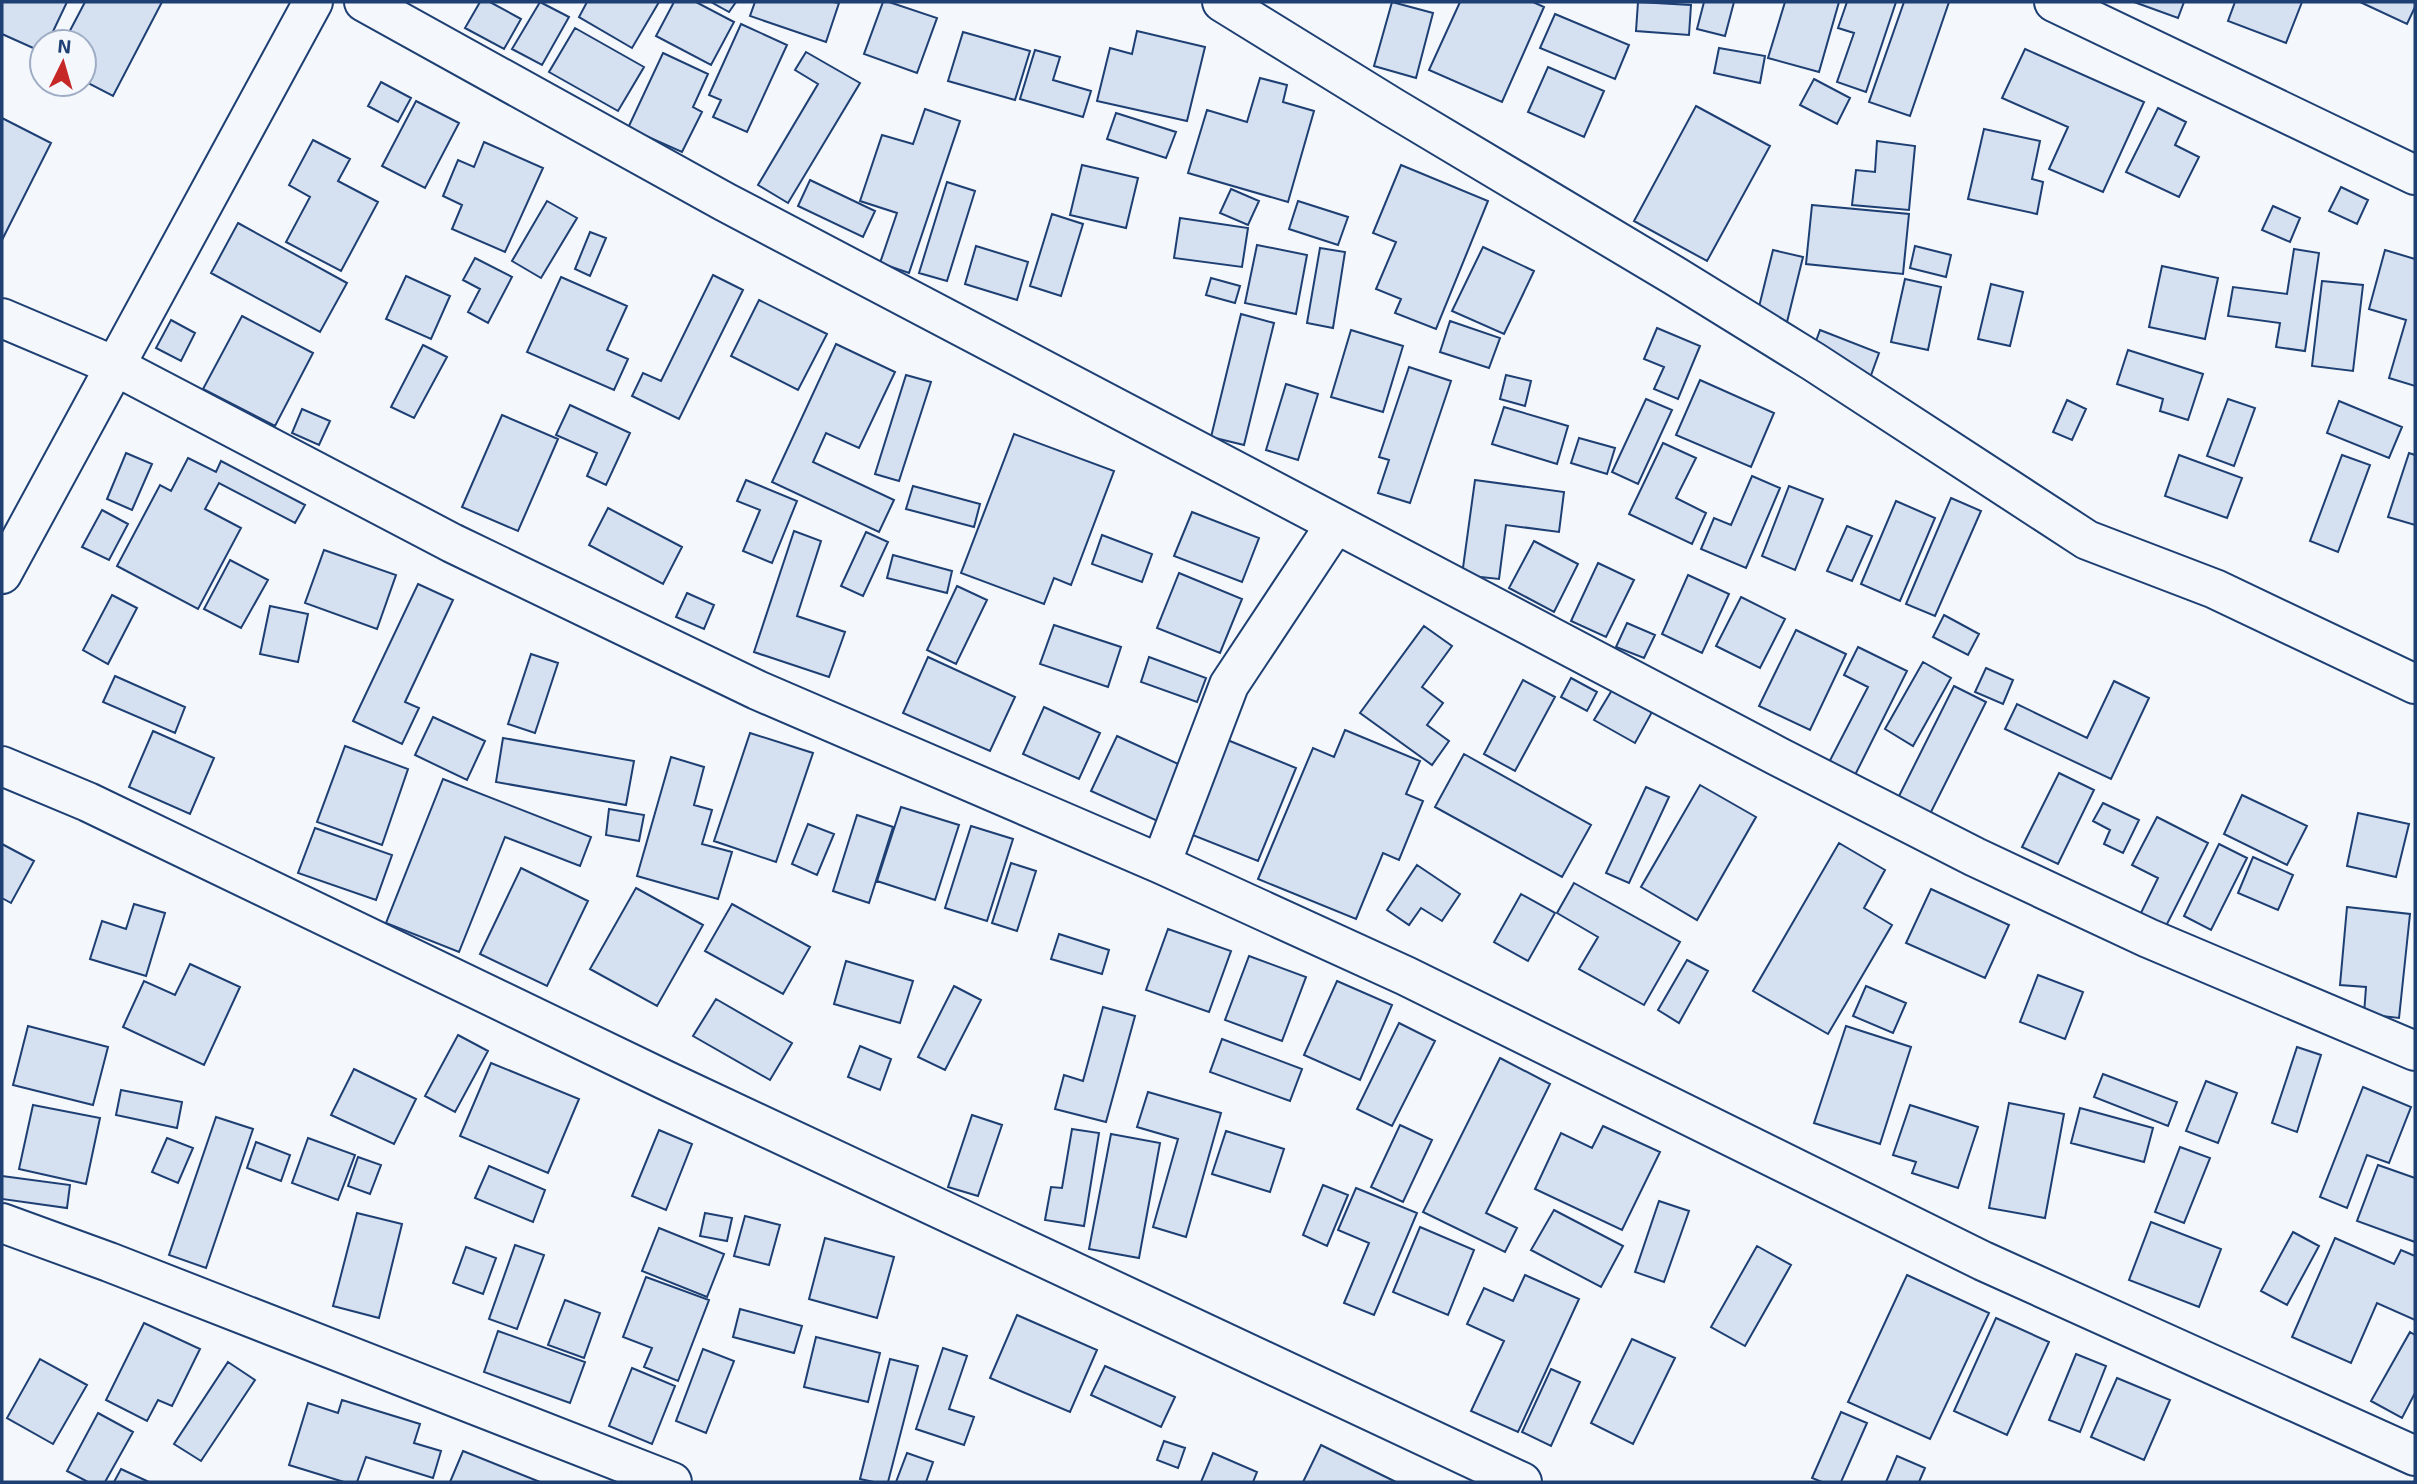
<svg xmlns="http://www.w3.org/2000/svg" width="2417" height="1484" font-family="'Exo 2',sans-serif">
  <style>
    .building { fill: #d5e0f0; stroke: #1d3f73; stroke-width: 2 }
    .lines { fill: none; stroke-linecap: round; stroke-linejoin: round }
    .street-casing { stroke: #1d3f73; stroke-width: 42 }
    .highway-casing { stroke: #1d3f73; stroke-width: 42 }
    .street { stroke: #f4f7fb; stroke-width: 38 }
    .highway { stroke: #f4f7fb; stroke-width: 38 }
  </style>
  <rect width="100%" height="100%" fill="#f4f7fb"/>
  <!-- building -->
  <path class="building" d="M2 2H67L48 42H42V52L2 34Z
    M85 2H162L113 96 84 81V42H64Z
    M480 2H490L521 19 504 49 465 28Z
    M540 2 569 17 542 65 512 49Z
    M587 2H659L632 48 579 17Z
    M674 2H696L734 22 711 65 656 36Z
    M711 2H736L729 12Z
    M755 2H833L839 3 826 42 750 16Z
    M883 2H889L937 18 917 73 864 54Z
    M1392 2 1433 13 1416 78 1374 66Z
    M1460 2H1533L1544 7 1502 102 1429 70Z
    M1638 2 1691 5 1689 35 1636 31Z
    M1704 2H1734L1725 36 1697 29Z
    M1785 2H1839L1819 72 1768 58Z
    M1847 2H1896L1866 92 1837 82 1854 33 1838 28Z
    M1904 2H1949L1910 116 1869 102Z
    M2134 2H2184L2178 18Z
    M2235 2H2302L2286 43 2228 21Z
    M2360 2H2415V7L2407 24Z
    M1555 14 1629 45 1615 79 1540 48Z
    M741 24 787 45 747 132 713 117 721 100 709 95Z
    M575 28 644 67 618 111 549 72Z
    M1137 31 1205 47 1187 121 1097 101 1110 48 1132 54Z
    M963 32 1030 51 1015 100 948 81Z
    M1719 48 1765 56 1760 83 1714 73Z
    M2025 49 2144 102 2103 192 2049 169 2068 127 2002 98Z
    M1035 50 1060 57 1053 80 1091 91 1083 117 1020 99Z
    M806 52 860 83 788 203 758 185 818 84 795 70Z
    M663 53 708 74 693 107 702 112 682 152 628 128Z
    M1548 67 1604 91 1584 137 1528 112Z
    M1260 78 1287 85 1283 102 1314 111 1288 202 1188 173 1207 110 1247 122Z
    M1814 79 1850 98 1837 124 1800 105Z
    M381 82 411 98 398 122 368 106Z
    M416 101 459 123 425 188 382 166Z
    M1696 106 1770 146 1707 261 1634 221Z
    M2158 108 2186 122 2175 145 2199 157 2179 197 2126 172Z
    M925 109 960 121 909 273 880 263 897 213 860 201 882 135 913 144Z
    M1116 113 1176 132 1166 158 1107 139Z
    M2 118 51 143 2 240Z
    M1984 129 2040 141 2032 179 2043 182 2037 214 1968 199Z
    M313 140 350 159 338 181 378 202 341 271 286 242 310 197 289 185Z
    M1877 141 1915 146 1909 210 1852 205 1856 170 1875 172Z
    M484 142 543 168 505 252 452 229 462 205 443 196 458 160 474 167Z
    M1082 165 1138 178 1126 228 1070 215Z
    M1401 165 1488 201 1436 329 1395 313 1401 299 1376 289 1396 242 1373 233Z
    M810 180 875 211 863 237 798 206Z
    M947 182 975 191 947 281 919 273Z
    M2341 187 2368 200 2357 224 2329 211Z
    M1231 189 1259 201 1248 225 1220 213Z
    M547 201 577 218 541 278 512 261Z
    M1298 201 1348 217 1338 245 1289 229Z
    M1812 205 1909 214 1903 274 1806 264Z
    M2273 206 2300 218 2290 242 2262 230Z
    M1052 214 1083 224 1061 296 1030 286Z
    M1180 218 1248 228 1242 267 1174 258Z
    M238 223 347 283 320 332 211 273Z
    M590 232 606 238 590 276 575 269Z
    M1257 245 1307 255 1296 314 1245 303Z
    M976 246 1028 262 1017 300 965 284Z
    M1915 246 1951 255 1946 277 1910 268Z
    M1483 247 1534 271 1504 334 1452 311Z
    M1320 248 1345 252 1333 328 1307 323Z
    M2294 249 2319 253 2305 351 2276 347 2280 323 2228 316 2233 287 2287 294Z
    M1773 250 1803 257 1786 326 1756 319Z
    M2385 250 2415 259V386L2389 378 2406 320 2369 309Z
    M475 258 512 277 488 323 468 312 480 289 463 280Z
    M2162 266 2218 278 2205 339 2149 327Z
    M713 275 743 290 679 419 632 396 643 373 661 381Z
    M406 276 450 296 431 339 386 319Z
    M561 277 627 306 607 350 628 359 614 390 527 352Z
    M1211 278 1240 286 1235 303 1206 295Z
    M1905 279 1941 287 1928 350 1891 342Z
    M2322 281 2363 285 2353 371 2312 366Z
    M1991 284 2023 292 2010 346 1978 339Z
    M759 300 827 334 798 390 731 356Z
    M1241 314 1274 323 1244 445 1211 437Z
    M242 316 313 353 275 426 203 389Z
    M171 320 195 333 181 361 156 348Z
    M1450 321 1500 338 1489 368 1440 352Z
    M1657 328 1700 346 1678 399 1654 389 1664 367 1644 359Z
    M1351 330 1403 346 1383 412 1331 397Z
    M1820 330 1879 353 1870 378 1811 355Z
    M836 344 895 372 859 448 826 433 813 462 894 500 879 532 772 482Z
    M423 345 447 357 414 418 391 407Z
    M2128 350 2203 374 2188 420 2160 411 2163 399 2117 384Z
    M1409 367 1451 381 1410 503 1378 493 1389 460 1379 457Z
    M906 375 931 382 899 481 875 474Z
    M1506 375 1531 381 1525 406 1500 399Z
    M1700 380 1774 413 1751 467 1676 435Z
    M1286 384 1318 394 1298 460 1266 450Z
    M1646 399 1672 410 1638 484 1612 472Z
    M2228 399 2255 408 2234 466 2207 456Z
    M2067 400 2086 409 2072 440 2053 432Z
    M2339 401 2402 427 2389 458 2327 433Z
    M570 405 630 433 606 485 587 476 597 453 556 435Z
    M1504 407 1568 426 1557 464 1492 444Z
    M302 409 330 421 319 445 292 433Z
    M502 415 558 439 518 531 462 507Z
    M1014 434 1114 471 1071 585 1054 578 1044 604 961 573Z
    M1579 438 1615 448 1607 474 1571 463Z
    M1663 443 1696 458 1676 498 1706 513 1692 544 1629 514Z
    M126 453 152 464 132 510 107 499Z
    M2409 453 2415 455V525L2388 517Z
    M2179 455 2242 478 2227 518 2165 496Z
    M2342 455 2370 465 2338 552 2310 541Z
    M188 458 216 472 221 461 305 505 295 523 219 483 205 509 241 528 198 609 117 566 160 485 171 491Z
    M1752 476 1780 488 1746 568 1701 549 1714 518 1731 525Z
    M746 480 797 501 772 563 743 551 760 510 737 501Z
    M1475 480 1564 492 1559 532 1506 525 1499 579 1462 575Z
    M913 486 980 504 974 527 906 509Z
    M1789 486 1823 499 1795 570 1762 556Z
    M1951 498 1981 511 1935 616 1906 604Z
    M1896 501 1935 518 1900 601 1861 584Z
    M608 508 682 547 663 584 589 545Z
    M102 510 128 524 109 560 82 547Z
    M1192 512 1259 538 1242 582 1174 556Z
    M1847 526 1872 536 1852 581 1827 571Z
    M794 531 821 541 797 616 845 632 829 677 754 652Z
    M866 532 888 542 863 596 841 586Z
    M1102 535 1152 554 1142 582 1092 564Z
    M1534 541 1578 564 1554 612 1509 588Z
    M324 550 396 575 377 629 305 603Z
    M893 555 952 571 947 593 887 578Z
    M230 560 268 580 241 628 204 609Z
    M1598 563 1634 580 1606 637 1571 621Z
    M1179 573 1242 599 1220 653 1157 628Z
    M1688 575 1729 594 1702 653 1662 634Z
    M418 584 453 600 405 702 419 708 402 744 353 721Z
    M957 586 987 600 956 664 927 650Z
    M687 593 714 605 704 629 676 617Z
    M112 595 137 608 108 664 83 650Z
    M1741 597 1785 619 1760 668 1716 646Z
    M270 606 308 614 298 662 260 654Z
    M1944 615 1979 634 1968 655 1933 637Z
    M1627 623 1655 635 1644 658 1616 647Z
    M1054 625 1121 647 1108 687 1040 664Z
    M1424 626 1452 646 1422 687 1443 703 1427 725 1449 741 1432 765 1360 713Z
    M1796 630 1846 654 1810 730 1759 706Z
    M1858 647 1907 671 1850 785 1824 772 1868 687 1844 675Z
    M531 654 558 663 535 733 508 724Z
    M928 657 1015 697 990 751 903 713Z
    M1149 657 1206 678 1197 702 1141 682Z
    M1923 662 1951 678 1913 746 1885 729Z
    M1986 668 2013 680 2003 704 1975 692Z
    M115 676 185 707 175 733 103 702Z
    M1571 678 1597 692 1587 711 1561 697Z
    M1523 680 1555 697 1515 771 1484 754Z
    M2114 681 2149 698 2111 779 2005 729 2017 704 2087 738Z
    M1954 686 1986 702 1929 816 1897 800Z
    M1612 690 1652 712 1635 743 1594 720Z
    M1044 707 1100 733 1079 779 1023 754Z
    M433 717 485 741 467 780 415 755Z
    M1345 730 1420 761 1406 794 1423 801 1399 860 1383 853 1356 919 1258 879 1313 748 1334 757Z
    M153 731 214 758 190 814 129 787Z
    M750 733 813 753 776 862 714 841Z
    M1117 736 1187 768 1162 823 1091 791Z
    M503 738 634 761 626 805 496 782Z
    M1225 739 1296 768 1258 861 1185 832Z
    M345 746 408 769 382 845 317 822Z
    M1464 754 1591 825 1562 877 1435 807Z
    M671 757 704 767 694 805 712 810 702 844 732 852 718 899 637 876Z
    M2059 773 2094 790 2058 864 2022 847Z
    M443 779 591 837 580 866 505 837 459 952 386 923Z
    M1700 785 1756 817 1697 920 1641 887Z
    M1646 787 1669 797 1629 883 1606 873Z
    M2242 795 2307 826 2287 865 2224 834Z
    M2103 803 2139 820 2123 853 2104 844 2110 830 2093 821Z
    M901 807 959 825 935 900 877 881Z
    M609 809 644 815 639 841 606 835Z
    M2358 813 2409 824 2396 877 2347 866Z
    M857 815 893 827 869 903 833 891Z
    M2157 817 2208 843 2163 932 2138 919 2158 878 2132 865Z
    M808 824 834 834 817 875 792 864Z
    M971 826 1013 839 987 921 945 908Z
    M315 828 392 855 376 900 298 873Z
    M1839 843 1885 870 1864 908 1892 925 1828 1034 1753 991Z
    M2 844 34 861 11 903 2 898Z
    M2219 844 2247 858 2211 930 2184 916Z
    M2253 857 2293 875 2278 910 2238 893Z
    M1011 863 1036 871 1017 931 992 923Z
    M1417 865 1460 894 1442 921 1421 908 1409 925 1387 910Z
    M521 868 588 901 547 986 480 954Z
    M1574 883 1680 942 1644 1005 1579 969 1598 937 1557 913Z
    M636 888 703 925 657 1006 590 969Z
    M1931 889 2009 925 1985 978 1906 943Z
    M1521 894 1555 913 1528 961 1494 942Z
    M134 904 165 913 146 976 90 959 102 921 126 929Z
    M732 904 810 947 783 994 705 951Z
    M2347 907 2410 914 2399 1018 2364 1014 2366 987 2340 985Z
    M1168 929 1231 951 1209 1012 1146 990Z
    M1059 934 1109 950 1102 974 1051 959Z
    M1249 956 1306 977 1282 1041 1225 1020Z
    M1687 960 1708 971 1679 1023 1658 1010Z
    M846 961 913 981 900 1023 834 1004Z
    M190 964 240 987 204 1065 123 1027 144 981 175 995Z
    M2038 975 2083 992 2065 1039 2020 1022Z
    M1337 981 1392 1005 1360 1080 1304 1055Z
    M954 986 981 1000 945 1070 918 1057Z
    M1866 986 1906 1003 1893 1033 1853 1016Z
    M716 999 792 1043 770 1080 693 1036Z
    M1103 1007 1135 1016 1106 1122 1055 1109 1064 1075 1083 1081Z
    M1399 1023 1435 1041 1392 1126 1357 1109Z
    M28 1026 108 1047 93 1105 13 1085Z
    M1846 1026 1911 1047 1880 1144 1814 1123Z
    M458 1035 488 1051 455 1112 425 1096Z
    M1222 1039 1302 1069 1290 1101 1210 1072Z
    M860 1046 891 1059 880 1090 848 1077Z
    M2297 1047 2321 1055 2297 1132 2272 1123Z
    M1500 1058 1550 1084 1486 1213 1517 1228 1505 1252 1423 1212Z
    M491 1063 579 1099 548 1173 460 1136Z
    M354 1069 416 1099 394 1144 331 1115Z
    M2103 1074 2177 1102 2168 1126 2094 1097Z
    M2206 1081 2237 1093 2218 1143 2186 1131Z
    M2363 1087 2411 1107 2389 1163 2367 1155 2347 1208 2320 1197Z
    M121 1090 182 1102 177 1128 116 1115Z
    M1148 1092 1221 1113 1186 1237 1153 1227 1178 1139 1137 1127Z
    M2009 1103 2064 1114 2045 1218 1989 1208Z
    M33 1105 100 1118 86 1184 19 1169Z
    M1910 1105 1978 1127 1958 1188 1912 1173 1916 1162 1893 1155Z
    M2080 1108 2153 1128 2144 1162 2071 1143Z
    M972 1115 1002 1125 978 1196 948 1187Z
    M216 1117 253 1129 206 1268 169 1255Z
    M1400 1125 1432 1140 1403 1202 1371 1187Z
    M1603 1126 1660 1152 1622 1230 1535 1189 1561 1133 1592 1148Z
    M1072 1129 1099 1133 1084 1226 1045 1220 1051 1187 1062 1188Z
    M659 1130 692 1144 666 1210 632 1196Z
    M1226 1131 1284 1149 1270 1192 1212 1174Z
    M1111 1134 1160 1143 1139 1258 1089 1249Z
    M167 1138 193 1148 178 1183 152 1172Z
    M308 1138 355 1155 338 1200 292 1183Z
    M256 1142 290 1155 281 1181 247 1168Z
    M2180 1147 2210 1158 2184 1223 2155 1212Z
    M358 1157 381 1165 370 1194 348 1186Z
    M2378 1165 2415 1178V1242L2357 1221Z
    M489 1166 545 1190 533 1222 475 1198Z
    M2 1176 70 1185 67 1208 2 1199Z
    M1323 1185 1348 1195 1327 1246 1303 1235Z
    M1356 1188 1417 1213 1374 1315 1344 1303 1369 1243 1338 1230Z
    M1659 1201 1689 1211 1664 1282 1635 1272Z
    M1554 1210 1623 1246 1601 1287 1531 1250Z
    M357 1213 402 1224 379 1318 333 1306Z
    M705 1213 732 1218 727 1241 700 1236Z
    M745 1216 780 1225 769 1265 734 1256Z
    M2151 1222 2221 1249 2199 1307 2129 1280Z
    M1420 1227 1474 1250 1448 1315 1393 1292Z
    M659 1228 724 1254 707 1297 642 1271Z
    M2293 1232 2319 1246 2287 1305 2261 1291Z
    M825 1238 894 1257 877 1318 809 1299Z
    M2335 1238 2394 1264 2401 1250 2415 1256V1320L2377 1303 2351 1363 2292 1337Z
    M515 1245 544 1255 517 1329 489 1319Z
    M1757 1246 1791 1265 1745 1346 1711 1327Z
    M466 1247 496 1258 483 1294 453 1283Z
    M1525 1275 1579 1299 1518 1432 1471 1411 1504 1341 1467 1324 1484 1288 1513 1301Z
    M1907 1275 1989 1313 1930 1439 1848 1402Z
    M646 1277 709 1300 678 1381 644 1367 652 1348 623 1337Z
    M565 1300 600 1313 584 1358 548 1345Z
    M740 1309 802 1326 794 1353 733 1337Z
    M1017 1315 1097 1350 1070 1412 990 1378Z
    M1996 1318 2049 1342 2007 1435 1954 1411Z
    M144 1323 200 1349 172 1406 158 1400 147 1421 106 1400Z
    M498 1331 585 1362 570 1403 484 1372Z
    M2410 1332 2415 1335V1393L2402 1418 2371 1401Z
    M816 1337 880 1353 868 1402 804 1387Z
    M1632 1339 1675 1358 1633 1444 1591 1423Z
    M943 1348 967 1356 949 1409 974 1417 964 1445 916 1429Z
    M703 1349 734 1361 706 1433 676 1421Z
    M2076 1354 2106 1366 2080 1432 2049 1420Z
    M40 1359 87 1385 53 1444 7 1418Z
    M890 1359 918 1366 888 1482H874L860 1479Z
    M228 1362 255 1380 201 1461 174 1444Z
    M1105 1366 1175 1397 1161 1427 1091 1395Z
    M632 1368 675 1386 652 1444 609 1426Z
    M1551 1369 1580 1382 1551 1446 1522 1432Z
    M2117 1378 2170 1400 2144 1460 2091 1437Z
    M342 1400 420 1424 414 1443 441 1451 433 1478 366 1457 357 1482H344L289 1465 308 1403 338 1413Z
    M1841 1412 1867 1423 1841 1482H1822L1812 1478Z
    M98 1413 133 1432 105 1482H88L67 1471Z
    M1164 1441 1185 1448 1178 1468 1157 1460Z
    M1321 1445 1396 1482H1303Z
    M463 1451 540 1482H450Z
    M907 1453 933 1462 926 1482H896Z
    M1213 1453 1257 1472 1253 1482H1201Z
    M1897 1456 1925 1468 1919 1482H1886Z
    M121 1469 149 1482H114Z"/>
  <g class="lines">
    <defs>
      <path id="street" d="M364 2 725 202 1779 757 1975 857 2148 938 2415 1051
        M1222 2 1392 107 1675 276 1814 362 2087 540 2215 589 2415 684
        M2054 2 2415 175
        M2 318 115 366 452 543 757 690 1161 864 1406 976 1983 1261 2415 1456
        M2 766 88 802 665 1080 1522 1482
        M1161 864 1229 685 1335 525
        M2 1223 109 1262 672 1482"/>
      <path id="highway" d="M2 574 313 2"/>
    </defs>
    <!-- street casing -->
    <use href="#street" class="street-casing"/>
    <!-- highway casing -->
    <use href="#highway" class="highway-casing"/>
    <!-- street -->
    <use href="#street" class="street"/>
    <!-- highway -->
    <use href="#highway" class="highway"/>
  </g>
  <!-- border -->
  <rect width="2417" height="1484" fill="none" stroke="#1d3f73" stroke-width="7"/>
  <!-- north arrow -->
  <g transform="translate(63 63) rotate(5)"><circle r="33" fill="#f4f7fb" stroke="#9eadc5" stroke-width="2"/>
  <path d="M0-5L12 26L0 18L-12 26Z" fill="#c62828"/>
  <text y="-10" font-size="19" font-weight="bold" text-anchor="middle" fill="#1d3f73">N</text>
  </g>
</svg>
